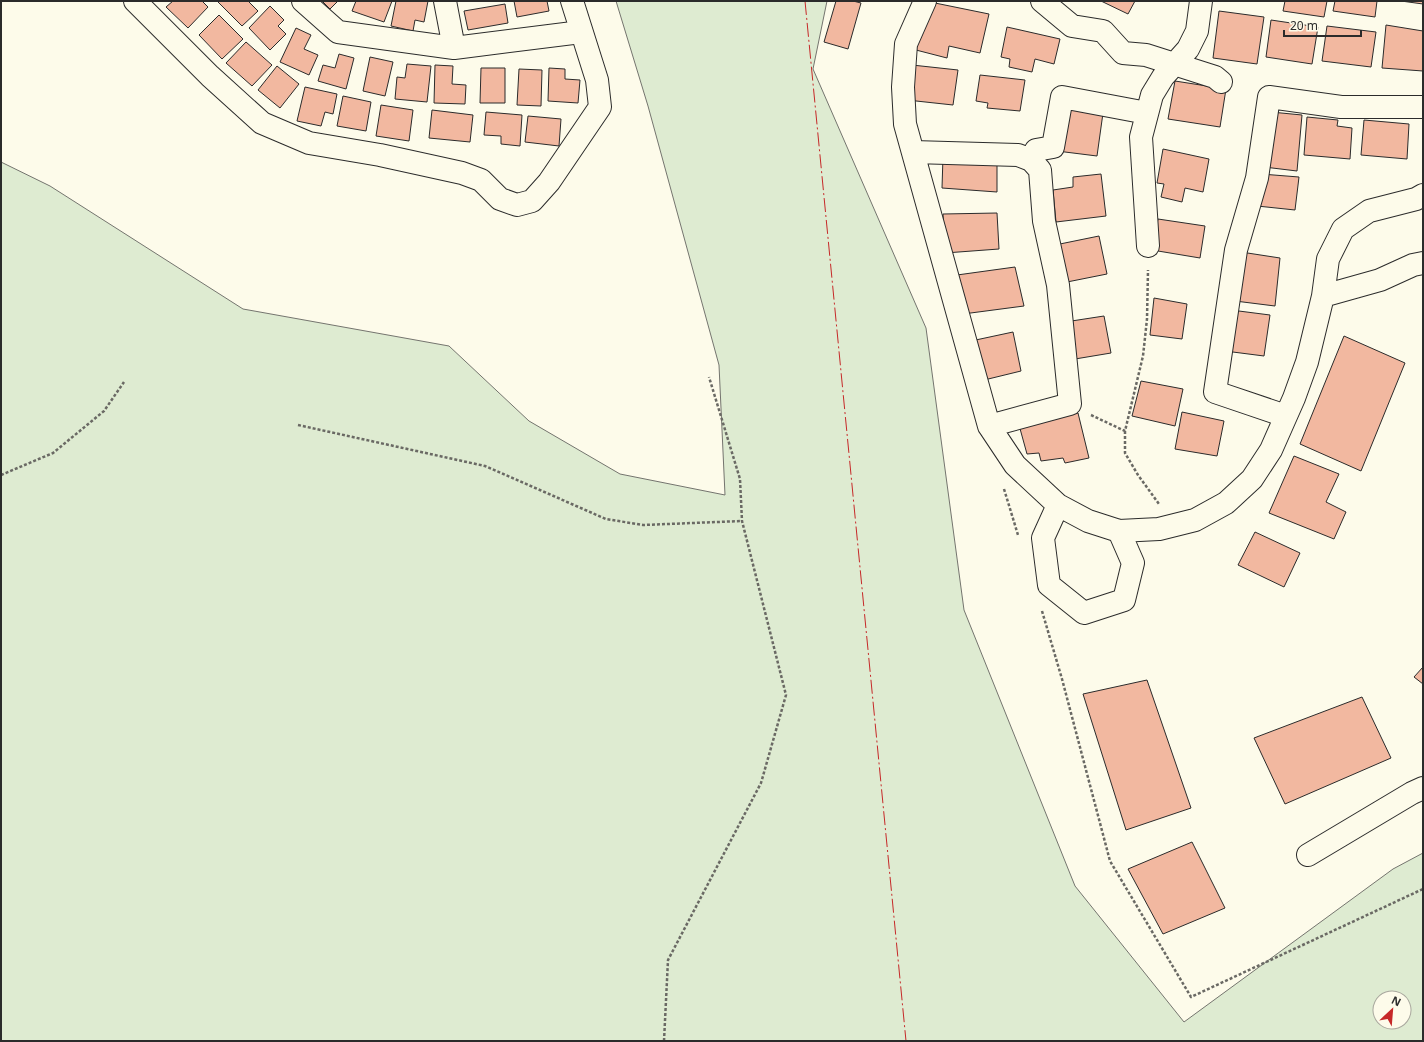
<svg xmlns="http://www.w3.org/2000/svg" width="1424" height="1042" font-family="'Noto Sans',sans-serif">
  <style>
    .green { fill: #deebd1; stroke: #74746e; fill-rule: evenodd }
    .building { fill: #f2b8a0; stroke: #2b2b2b }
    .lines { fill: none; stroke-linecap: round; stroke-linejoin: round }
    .street-casing { stroke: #2b2b2b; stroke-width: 24 }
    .secondary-casing { stroke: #2b2b2b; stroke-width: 24 }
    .path { stroke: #6a6964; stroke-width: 2.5; stroke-dasharray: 3 2; stroke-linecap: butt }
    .street { stroke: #fdfbea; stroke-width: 22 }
    .secondary { stroke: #fdfbea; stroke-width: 22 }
    .power { stroke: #c62828; stroke-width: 1; stroke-dasharray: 14 3 2 3; stroke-linecap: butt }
  </style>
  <rect width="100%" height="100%" fill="#fdfbea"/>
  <!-- green -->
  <path class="green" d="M616 1H827L813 69 926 328 964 610 1075 886 1184 1022 1393 869 1423 853V1041H1V162L50 186 243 309 449 346 529 421 620 474 725 495 719 365 648 106ZM1380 998H1404V1022H1380Z"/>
  <!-- building -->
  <path class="building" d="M173 1H202L208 7 188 28 166 7Z
    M219 1H248L258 11 242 26 218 2Z
    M322 1H338L330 9Z
    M356 1H392L384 22 352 11Z
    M396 1H428L424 22 415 20 413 31 391 26Z
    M514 1H547L549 11 517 17Z
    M836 1H853L861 3 848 49 824 42Z
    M1101 1H1135L1128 14Z
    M1285 1H1327L1324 17 1283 11Z
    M1335 1H1377L1375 17 1333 11Z
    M1401 1H1423V4Z
    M935 3 989 14 980 53 949 46 947 58 916 50 923 17Z
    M505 4 508 23 468 30 464 11Z
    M270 6 284 20 278 26 286 34 270 50 249 28Z
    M1219 11 1264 17 1257 64 1213 58Z
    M219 15 243 39 222 59 199 35Z
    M1271 20 1318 27 1312 64 1266 57Z
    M1386 25 1423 31V71L1382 68Z
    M1327 26 1376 32 1371 67 1322 61Z
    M1007 27 1060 39 1054 64 1035 59 1032 72 1009 67 1010 59 1001 57Z
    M296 28 311 35 304 49 318 55 309 75 280 62Z
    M246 42 272 65 252 86 226 63Z
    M339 54 354 58 346 89 318 81 323 65 335 68Z
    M370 57 393 62 385 96 363 91Z
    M407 64 431 66 427 102 395 99 397 77 405 78Z
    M435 65 453 66 452 84 466 85 465 104 434 103Z
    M912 65 958 70 953 105 907 100Z
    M277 66 299 84 280 108 258 90Z
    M481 68H505V103H480Z
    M549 68 565 69V79L580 80 578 103 548 101Z
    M519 69 542 70 541 106 517 105Z
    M980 75 1025 80 1020 111 987 108 988 103 976 101Z
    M1175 81 1226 89 1220 127 1168 119Z
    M305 87 337 94 333 114 325 112 321 126 297 121Z
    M343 96 371 102 366 131 337 126Z
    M381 105 413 110 409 141 376 136Z
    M1065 107 1103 113 1097 156 1057 151Z
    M432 110 473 115 470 142 429 138Z
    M486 112 522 115 520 146 501 144V136L484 135Z
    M1271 112 1302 115 1297 171 1264 167Z
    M528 116 561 119 559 146 525 142Z
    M1307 117 1338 120 1337 126 1352 128 1350 159 1304 155Z
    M1364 120 1409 124 1407 159 1361 155Z
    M1163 149 1209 159 1203 192 1185 188 1182 202 1161 197 1164 184 1157 183Z
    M943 156 997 158V192L942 188Z
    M1101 174 1106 216 1056 222 1053 190 1073 187V177Z
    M1261 174 1299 177 1295 210 1257 206Z
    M997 213 999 249 945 253 943 214Z
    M1158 219 1205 226 1200 258 1152 250Z
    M1099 236 1107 274 1062 283 1055 245Z
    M1241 252 1280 258 1275 306 1235 301Z
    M1015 267 1024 306 963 314 957 275Z
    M1154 298 1187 304 1182 339 1150 335Z
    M1231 310 1270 315 1264 356 1225 351Z
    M1104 316 1111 353 1069 360 1065 322Z
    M1013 332 1021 371 980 381 971 341Z
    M1344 336 1405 363 1361 471 1300 444Z
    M1141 381 1183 389 1175 426 1132 416Z
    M1182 412 1224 421 1217 456 1175 449Z
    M1078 413 1089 458 1065 463 1063 458 1041 461 1039 453 1027 454 1019 425Z
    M1294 456 1339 474 1326 502 1346 512 1334 539 1269 513Z
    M1255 532 1300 553 1284 587 1238 565Z
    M1423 667V684L1414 677Z
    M1147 680 1191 808 1126 830 1083 694Z
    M1362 697 1391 758 1285 804 1254 738Z
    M1192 842 1225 908 1163 934 1128 869Z"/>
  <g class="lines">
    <defs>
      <path id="street" d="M303 1 338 32 454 48 581 32
        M445 1 454 48
        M925 1 906 44 903 87 905 124 989 426 1015 465 1058 505 1088 521 1119 531 1159 529 1195 520 1226 503 1252 479 1271 450 1294 398 1307 362 1323 296 1328 259 1343 229 1369 211 1416 199 1423 195
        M1042 1 1072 26 1103 31 1123 53 1146 55 1215 77 1221 82
        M913 152 1018 155 1031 160 1040 170 1044 221 1058 285 1070 404 989 426
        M1031 160 1036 150 1053 147 1062 97 1147 113
        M1148 246 1141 137 1152 95 1163 77 1188 49 1197 31 1201 1
        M1323 296 1380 280 1413 265 1423 263
        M1286 416 1215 392 1236 250 1257 178 1269 97 1341 107H1423
        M1058 505 1043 538 1049 585 1084 613 1124 600 1133 563 1119 531
        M1308 855 1412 793 1423 788"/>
      <path id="secondary" d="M135 1 210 76 262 123 309 143 380 155 462 173 481 180 500 199 517 205 532 201 549 182 600 107 597 80 572 1"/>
    </defs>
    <!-- street casing -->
    <use href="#street" class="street-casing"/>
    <!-- secondary casing -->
    <use href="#secondary" class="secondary-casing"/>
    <!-- path -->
    <path class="path" d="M1091 415 1125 431 1143 356 1147 319 1148 270
      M298 425 485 466 606 519 643 525 742 521
      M1125 431V453L1138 475 1159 504
      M1 475 53 453 104 411 124 382
      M1004 489 1018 535
      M1042 611 1062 679 1110 861 1191 997 1423 889
      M664 1041 668 960 761 783 786 695 742 521 740 479 709 377"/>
    <!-- street -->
    <use href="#street" class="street"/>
    <!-- secondary -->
    <use href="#secondary" class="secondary"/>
    <!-- power -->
    <path class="power" d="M805 1 906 1041"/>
  </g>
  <!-- border -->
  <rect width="1424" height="1042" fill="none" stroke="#2b2b2b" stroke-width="4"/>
  <!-- north arrow -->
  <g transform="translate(1392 1010) rotate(26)"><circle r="19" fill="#fdfbea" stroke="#a9a89e"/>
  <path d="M0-3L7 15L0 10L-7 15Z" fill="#c62828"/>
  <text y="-6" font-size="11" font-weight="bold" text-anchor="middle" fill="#2b2b2b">N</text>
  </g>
  <!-- scale -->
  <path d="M1284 30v6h77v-6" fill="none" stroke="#2b2b2b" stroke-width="2"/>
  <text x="1290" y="30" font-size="12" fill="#2b2b2b" stroke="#fdfbea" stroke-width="3" paint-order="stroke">20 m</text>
</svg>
